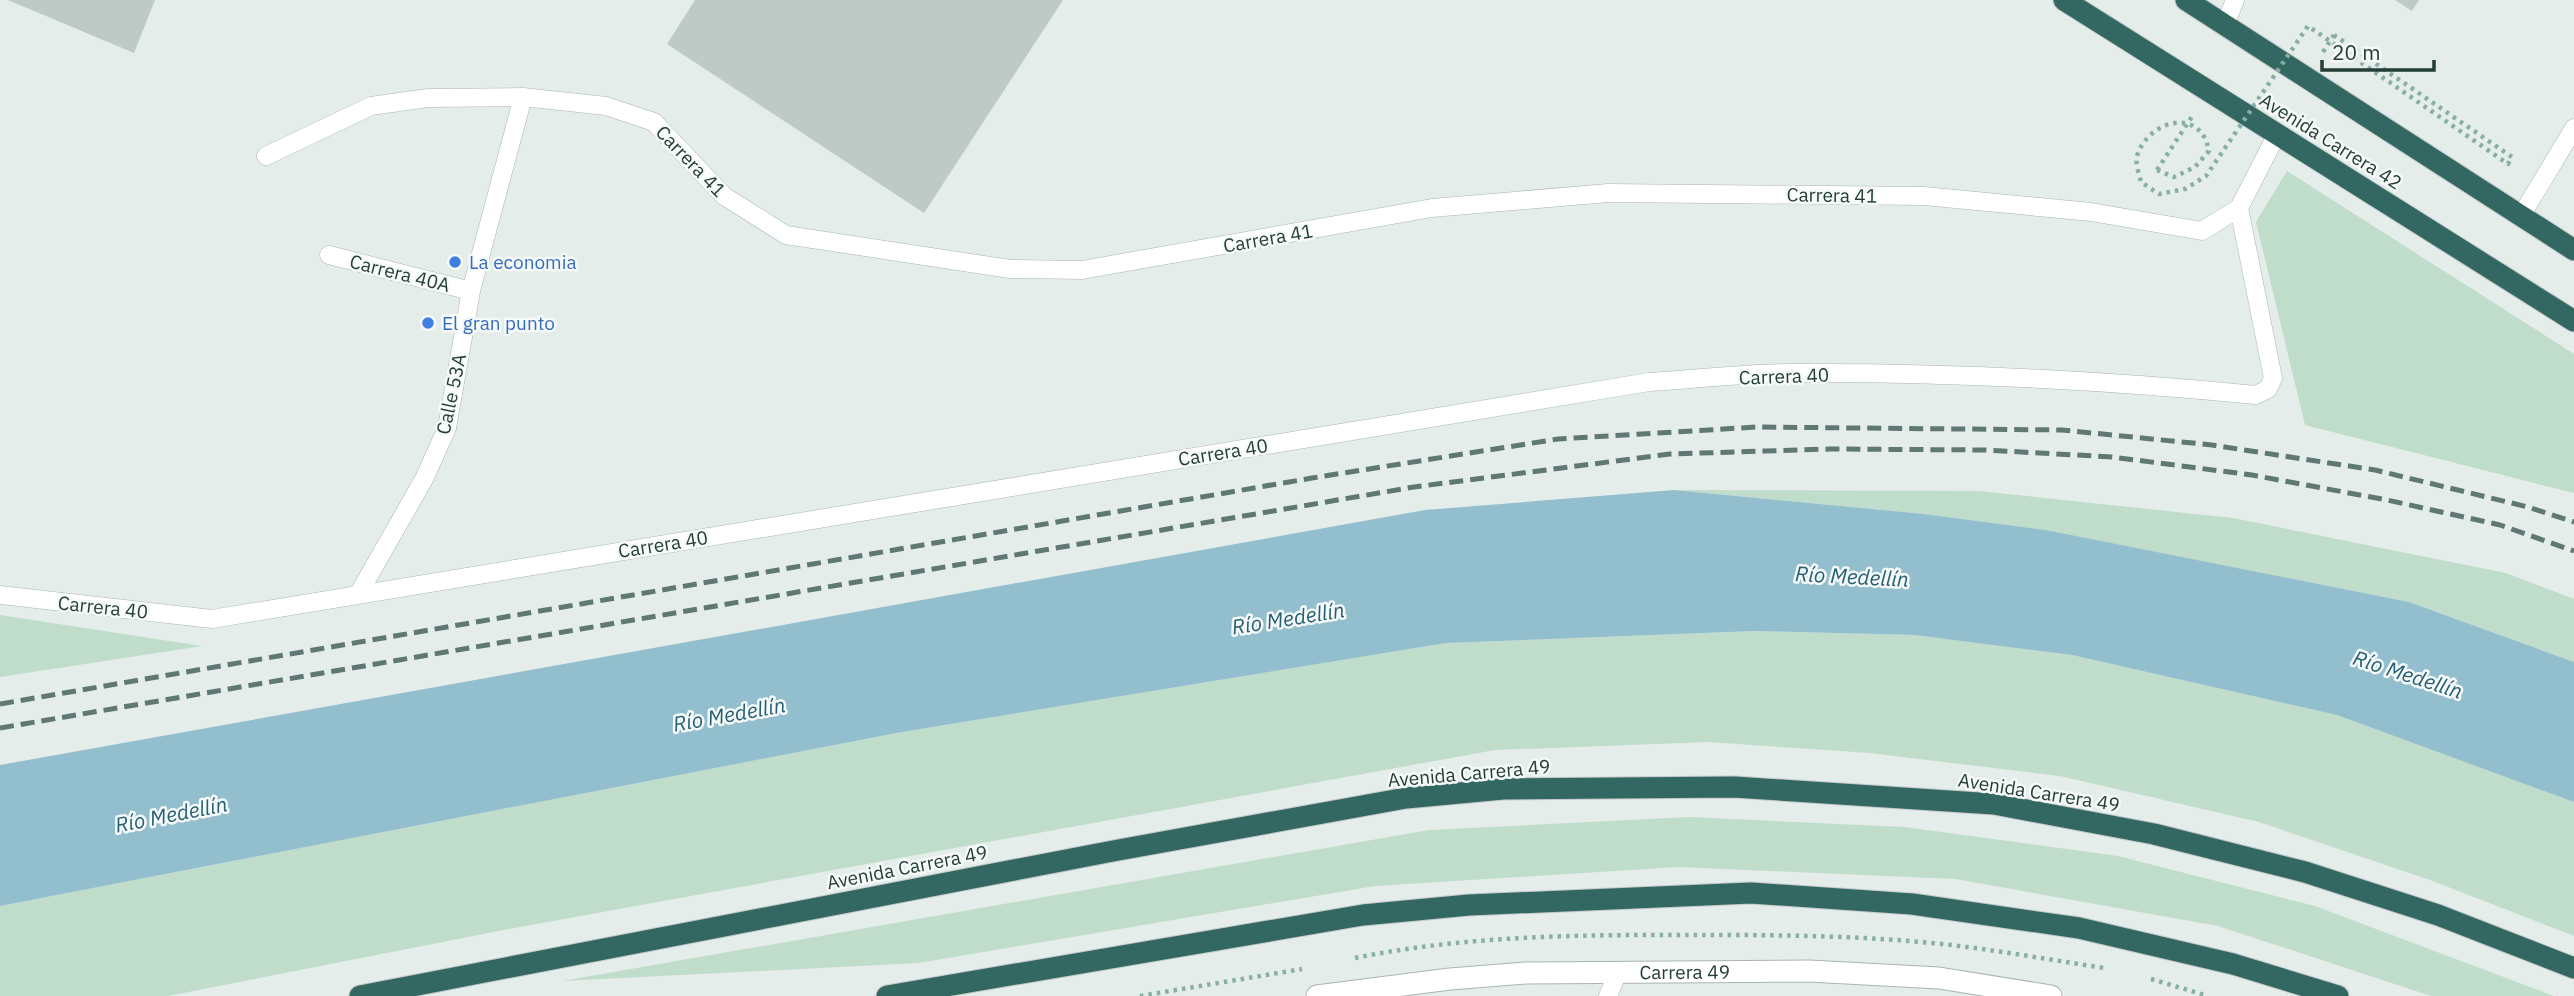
<svg xmlns="http://www.w3.org/2000/svg" width="2574" height="996" font-family="'IBM Plex Sans',sans-serif">
  <style>
    .green { fill: #c0dcca }
    .water { fill: #92becd }
    .building { fill: #bdcac6 }
    .lines { fill: none; stroke-linecap: round; stroke-linejoin: round }
    .lane-casing { stroke: #a8b5b1; stroke-width: 19 }
    .street-casing { stroke: #a8b5b1; stroke-width: 23 }
    .highway-casing { stroke: #c2c9c8; stroke-width: 23 }
    .path { stroke: #88aea6; stroke-width: 4.5; stroke-dasharray: 3.5 5; stroke-linecap: butt }
    .lane { stroke: #fff; stroke-width: 18 }
    .street { stroke: #fff; stroke-width: 21 }
    .highway { stroke: #336762; stroke-width: 21 }
    .rail { stroke: #607874; stroke-width: 5; stroke-dasharray: 14 7; stroke-linecap: butt }
    .path-bridge { stroke: #88aea6; stroke-width: 4.5; stroke-dasharray: 3.5 5; stroke-linecap: butt }
    .shop-dot { fill: #3f7fe0; stroke: #f5f9f8; stroke-width: 2.5 }
    .labels { text-anchor: middle; dominant-baseline: central; stroke-width: 5; stroke-linejoin: round; paint-order: stroke }
    .street-label { font-size: 19px; fill: #253d39; stroke: #f5f9f8 }
    .shop-label { font-size: 19px; fill: #366cbe; stroke: #f5f9f8; text-anchor: start }
    .water-label { font-size: 21px; font-style: italic; fill: #245f75; stroke: #f5f9f8 }
  </style>
  <rect width="100%" height="100%" fill="#e5edea"/>
  <!-- green -->
  <path class="green" d="M2287 171 2574 354V493L2305 425 2256 222Z
    M1674 490 1979 491 2233 518 2506 573 2574 599V662L2409 602 2046 530 1924 514Z
    M0 615 202 646 0 677Z
    M1755 631 1914 635 2072 655 2337 715 2567 799 2574 802V936L2430 880 2259 822 2060 776 1869 753 1709 742 1495 750 509 929 168 996H0V906L902 732 1446 643Z
    M1689 817 1904 827 2118 856 2315 906 2554 996H2431L2218 926 1955 879 1678 867 1375 886 918 963 562 981 1429 830Z"/>
  <!-- water -->
  <path class="water" d="M1674 490 1924 514 2046 530 2409 602 2574 662V802L2337 715 2072 655 1914 635 1755 631 1446 643 902 732 0 906V765L1425 510Z"/>
  <!-- building -->
  <path class="building" d="M8 0H155L134 53Z
    M695 0H1063L924 213 667 44Z
    M2395 0H2419L2412 11Z"/>
  <g class="lines">
    <defs>
      <path id="lane" d="M2225 25 2235 0
        M266 156 371 106 428 98 523 97 606 106 654 122 724 196 786 235 1010 269 1082 270 1432 208 1608 193 1924 196 2091 212 2202 231 2239 208 2277 134
        M2521 216 2574 128
        M329 255 471 291
        M359 593 424 479 447 428 471 291 523 97
        M0 595 212 619 1649 382C1696 379 1745 373 1792 373 1947 372 2102 380 2256 395L2268 389 2273 378 2239 208
        M1608 996 1618 972"/>
      <g id="street">
        <path id="s1" d="M1317 996 1450 979 1526 973 1809 971 1939 978 2051 996"/>
      </g>
      <path id="highway" d="M2064 0 2574 321
        M2186 0 2574 250
        M360 996 1113 851 1406 798 1503 789 1734 787 1994 804 2154 834 2305 872 2438 915 2574 968
        M887 996 1363 915 1469 905 1751 893 1912 904 2079 928 2233 964 2338 996"/>
    </defs>
    <!-- lane casing -->
    <use href="#lane" class="lane-casing"/>
    <!-- street casing -->
    <use href="#street" class="street-casing"/>
    <!-- highway casing -->
    <use href="#highway" class="highway-casing"/>
    <!-- path -->
    <path class="path" d="M2323 52 2334 35
      M2157 170 2193 115
      M1355 958C1453 938 1555 935 1656 935 1752 935 1847 934 1942 944 1997 950 2051 960 2105 968
      M2151 979 2208 996
      M1140 996 1302 969"/>
    <!-- lane -->
    <use href="#lane" class="lane"/>
    <!-- street -->
    <use href="#street" class="street"/>
    <!-- highway -->
    <use href="#highway" class="highway"/>
    <!-- rail -->
    <path class="rail" d="M0 704 1312 478 1558 439 1757 427 2062 430 2212 445 2375 470 2528 507 2574 522
      M0 728 1414 487 1670 454 1830 449 1985 450 2112 457 2252 475 2387 500 2500 525 2574 551"/>
    <!-- path-bridge -->
    <path class="path-bridge" d="M2157 170 2174 177 2195 167 2209 151C2201 106 2148 120 2137 156 2135 163 2139 174 2141 182L2159 194 2185 189 2206 176 2308 26 2508 164 2512 157 2334 35"/>
  </g>
  <!-- markers -->
  <g class="shop-dot">
    <circle cx="455" cy="262" r="7"/>
    <circle cx="428" cy="323" r="7"/>
  </g>
  <g class="labels">
    <!-- street labels -->
    <g class="street-label">
      <text transform="translate(2331 141) rotate(32)">Avenida Carrera 42</text>
      <text transform="translate(691 161) rotate(46)">Carrera 41</text>
      <text transform="translate(1832 195) rotate(1)">Carrera 41</text>
      <text transform="translate(1268 238) rotate(-10)">Carrera 41</text>
      <text transform="translate(400 273) rotate(14)">Carrera 40A</text>
      <text transform="translate(1784 376) rotate(-2)">Carrera 40</text>
      <text transform="translate(451 394) rotate(-78)">Calle 53A</text>
      <text transform="translate(1223 452) rotate(-9)">Carrera 40</text>
      <text transform="translate(663 544) rotate(-9)">Carrera 40</text>
      <text transform="translate(103 607) rotate(6)">Carrera 40</text>
      <text transform="translate(1469 773) rotate(-5)">Avenida Carrera 49</text>
      <text transform="translate(2039 792) rotate(9)">Avenida Carrera 49</text>
      <text transform="translate(907 867) rotate(-11)">Avenida Carrera 49</text>
      <text stroke="none"><textPath href="#s1" startOffset="369">Carrera 49</textPath></text>
    </g>
    <!-- shop labels -->
    <g class="shop-label">
      <text x="469" y="262">La economia</text>
      <text x="442" y="323">El gran punto</text>
    </g>
    <!-- water labels -->
    <g class="water-label">
      <text transform="translate(1852 576) rotate(3)">Río Medellín</text>
      <text transform="translate(1288 618) rotate(-9)">Río Medellín</text>
      <text transform="translate(2408 674) rotate(18)">Río Medellín</text>
      <text transform="translate(729 714) rotate(-10)">Río Medellín</text>
      <text transform="translate(171 814) rotate(-11)">Río Medellín</text>
    </g>
  </g>
  <!-- scale -->
  <path d="M2322 60v10h112v-10" fill="none" stroke="#253d39" stroke-width="3.5"/>
  <text x="2332" y="60" font-size="21" fill="#253d39" stroke="#f5f9f8" stroke-width="5" paint-order="stroke">20 m</text>
</svg>
